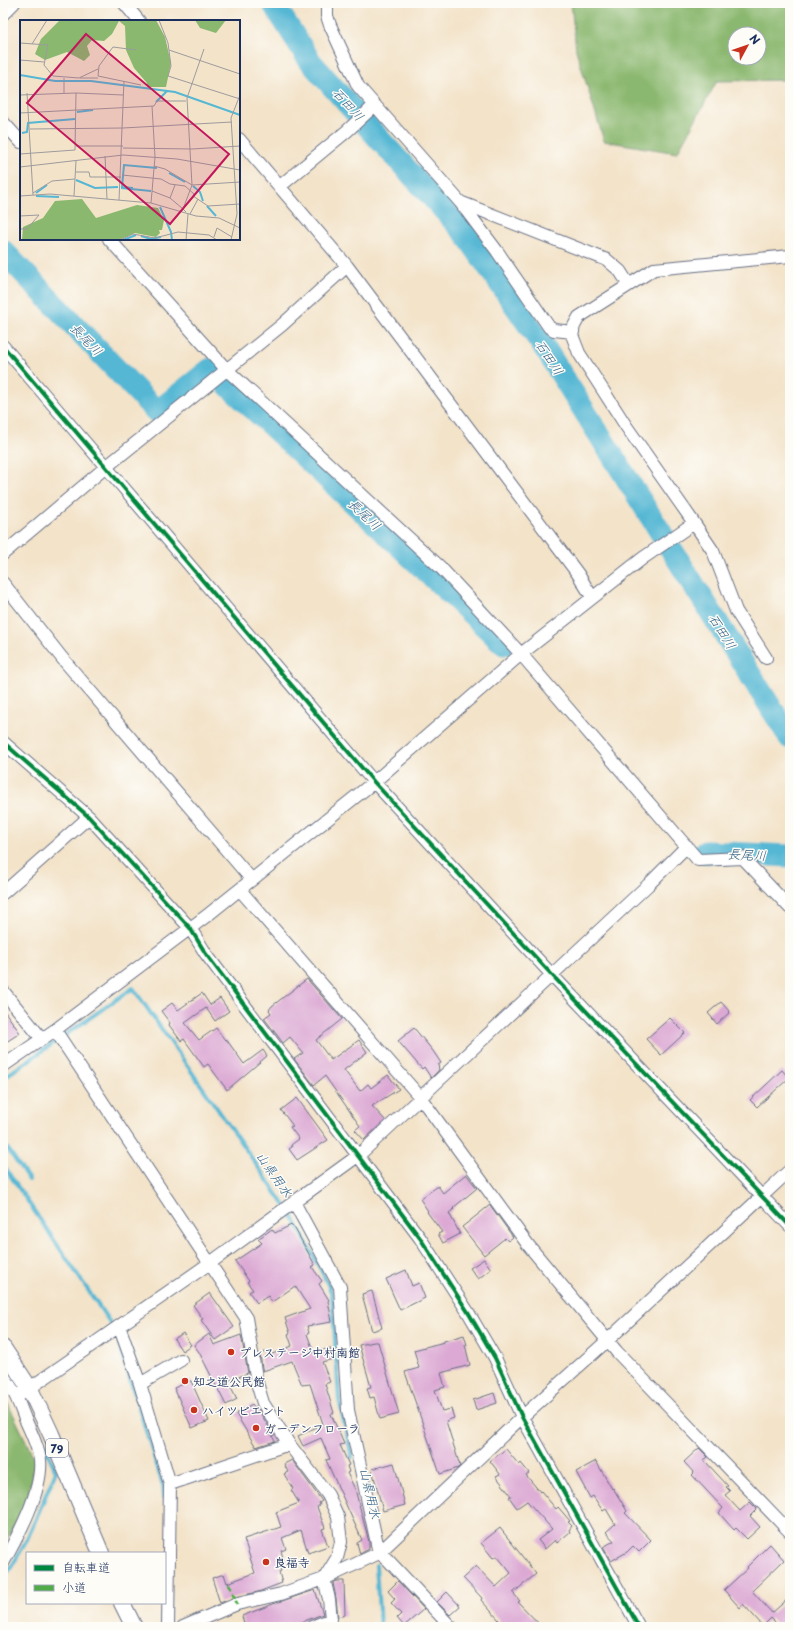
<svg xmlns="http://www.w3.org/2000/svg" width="793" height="1630" font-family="'Playpen Sans','Klee One',sans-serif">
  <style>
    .forest { fill: #8bb86f; stroke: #537466; fill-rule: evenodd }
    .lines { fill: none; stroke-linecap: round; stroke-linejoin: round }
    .stream { stroke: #55b7d4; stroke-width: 4 }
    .river { stroke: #55b7d4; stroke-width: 23 }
    .building { fill: #dca9d4 }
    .minor-casing { stroke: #676e83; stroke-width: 14 }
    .major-casing { stroke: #676e83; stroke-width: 18 }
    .minor { stroke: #fff; stroke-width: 12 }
    .major { stroke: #fff; stroke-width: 16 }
    .quiet { stroke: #52ab49; stroke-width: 3; stroke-dasharray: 6 3; stroke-linecap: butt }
    .cycleway-casing { stroke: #fdfcf7; stroke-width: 6 }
    .cycleway { stroke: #00873e; stroke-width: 4 }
    .poi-dot { fill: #c8321e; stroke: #fdfcf7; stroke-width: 1.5 }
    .labels { text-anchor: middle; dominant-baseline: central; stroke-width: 3; stroke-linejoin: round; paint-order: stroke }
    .shield { fill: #fdfcf7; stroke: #5f6c8c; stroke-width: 1 }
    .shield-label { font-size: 11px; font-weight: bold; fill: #1b2f5e }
    .poi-label { font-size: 12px; font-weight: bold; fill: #1b2f5e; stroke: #fdfcf7; text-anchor: start }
    .water-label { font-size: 13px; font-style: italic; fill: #2f5f87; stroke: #fdfcf7 }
    .inset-river { fill: none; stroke: #55b7d4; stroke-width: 2 }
    .inset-road { fill: none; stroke: #9d9b9e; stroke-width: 1 }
    .view { fill: #c2185b; fill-opacity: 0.15; stroke: #c2185b; stroke-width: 2 }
    .inset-edge { fill: none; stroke: #1b2f5e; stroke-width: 2 }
  </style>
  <rect width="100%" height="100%" fill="#fdfcf7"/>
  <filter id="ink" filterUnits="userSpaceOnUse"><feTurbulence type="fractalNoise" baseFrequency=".025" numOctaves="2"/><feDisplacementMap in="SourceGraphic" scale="8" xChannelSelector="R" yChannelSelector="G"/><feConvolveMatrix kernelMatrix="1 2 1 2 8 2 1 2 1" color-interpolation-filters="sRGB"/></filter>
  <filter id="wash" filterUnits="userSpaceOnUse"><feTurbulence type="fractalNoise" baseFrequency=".012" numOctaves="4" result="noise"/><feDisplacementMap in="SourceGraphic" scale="16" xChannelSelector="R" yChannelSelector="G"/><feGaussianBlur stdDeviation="0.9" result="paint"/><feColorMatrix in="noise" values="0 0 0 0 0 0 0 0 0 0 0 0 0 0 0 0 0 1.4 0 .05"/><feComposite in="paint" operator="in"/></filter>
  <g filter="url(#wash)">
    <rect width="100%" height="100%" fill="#f3e3c9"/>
    <!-- forest -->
    <path class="forest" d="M571 3H790V80L717 81 677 153 604 141 576 50ZM735 34H759V58H735Z
      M3 1393 35 1460 27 1502 3 1547Z"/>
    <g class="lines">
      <!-- stream -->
      <path class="stream" d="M3 1078 133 988 293 1217 327 1282 332 1295 339 1399 352 1457
        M3 1142 29 1180
        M3 1165 111 1324
        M119 1344 163 1486 164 1497
        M3 1365 12 1379
        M376 1565 380 1627
        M3 1581 26 1542 56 1471 22 1395"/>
      <!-- river -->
      <path class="river" d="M273 3 310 61 370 129 465 233 546 350 790 738
        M3 251 157 412 211 369
        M226 383 504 644
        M705 852 790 856"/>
    </g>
    <g id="blocks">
      <!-- building -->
      <path class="building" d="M307 979 342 1019 316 1040 331 1060 359 1040 367 1052 344 1070 360 1091 368 1084 371 1088 388 1075 399 1089 372 1106 385 1120 364 1140 355 1130 360 1126 325 1076 314 1085 294 1059 303 1053 290 1037 283 1043 264 1018 271 1013 269 1010 272 1006Z
        M202 993 210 1005 220 998 229 1011 215 1021 206 1008 185 1023 199 1040 216 1028 225 1040 226 1039 244 1064 263 1050 267 1056 227 1090 208 1064 204 1067 184 1039 181 1041 169 1025 170 1023 161 1011 172 1003 178 1010Z
        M721 1002 730 1012 717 1024 708 1013Z
        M3 1009 20 1033 3 1044Z
        M670 1018 685 1033 661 1055 646 1039Z
        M414 1028 433 1051 441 1063 438 1065 439 1070 431 1078 424 1067 422 1069 398 1041Z
        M782 1070 789 1078 757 1107 750 1100Z
        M297 1098 328 1140 297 1160 289 1149 292 1147 291 1145 299 1139 290 1127 293 1126 281 1110Z
        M466 1174 477 1188 453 1208 454 1209 449 1213 460 1234 443 1243 438 1234 442 1232 427 1212 428 1211 420 1199 438 1186 443 1193Z
        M490 1205 513 1237 508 1241 505 1238 484 1255 462 1227Z
        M291 1225 293 1227H294L315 1265 312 1267 322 1281 319 1284 329 1300 328 1301 332 1322 307 1326 309 1333 307 1334 314 1353 330 1348 333 1359 322 1362 330 1382 325 1384 334 1413 331 1414 344 1444 340 1445 349 1465 347 1466 349 1472 347 1473 355 1489 369 1542V1549L360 1554 357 1543 362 1540 326 1460 330 1459 321 1438 303 1446 298 1436 323 1424 310 1384 302 1385 292 1361 263 1371 262 1368 260 1354 268 1351 270 1355 292 1346 288 1334 290 1333 285 1318 310 1309 295 1286 272 1302 268 1296 257 1303 249 1292 253 1290 247 1282 249 1281 235 1261 262 1243 258 1239 272 1229 275 1233Z
        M484 1259 491 1269 478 1279 470 1268Z
        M406 1270 412 1286 419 1283 425 1298 400 1310 386 1279Z
        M372 1291 382 1328 372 1331 362 1294Z
        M210 1293 234 1327 215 1340 201 1320 203 1319 193 1305Z
        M183 1333 191 1345 182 1351 174 1339Z
        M209 1334 214 1345 241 1335 248 1373 228 1381 237 1399 226 1405 199 1352 194 1345Z
        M464 1335 467 1345H465L470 1365 441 1373 445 1387 435 1390 442 1411 451 1409 454 1418 446 1421 460 1466 458 1468 440 1474 405 1372 419 1368 414 1350 444 1342V1341Z
        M374 1342H378L399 1414 380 1419 374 1397 370 1398 367 1388 371 1387 359 1345Z
        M190 1381H191L209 1421 192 1428 174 1388Z
        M494 1393 497 1403 476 1410 473 1400Z
        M252 1404 255 1408 257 1407 262 1416 274 1435 272 1436 275 1441 256 1447 236 1414Z
        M699 1448 708 1457 704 1460 728 1486 726 1487 730 1491 725 1495 740 1511 750 1502 757 1509 750 1516 760 1527 747 1539 736 1528 734 1530 719 1513 723 1508 692 1475 694 1473 684 1462Z
        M506 1449 519 1465 521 1463 529 1473 526 1475 540 1492 541 1491 556 1509 558 1507 570 1521 568 1522 572 1526 569 1530 570 1532 557 1543 555 1540 545 1549 538 1540 552 1529 527 1501 517 1508 509 1497 511 1496 496 1476 500 1474 490 1461Z
        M292 1460 322 1501 319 1503 320 1505 317 1507 325 1528 322 1529 328 1546 308 1553 301 1530 282 1538 286 1549 281 1551 284 1561 278 1563 281 1571 279 1572 282 1583 258 1592 235 1597 220 1603 212 1578 224 1574 227 1583 255 1573 244 1539 281 1527 276 1512 299 1503 291 1490 293 1489 284 1474 288 1472 284 1464Z
        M596 1461 612 1489 613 1488 627 1511 625 1513 651 1540 639 1552 633 1546 627 1552 611 1561 603 1547 614 1541 606 1532 615 1524 606 1509 603 1511 593 1496 590 1498 576 1472Z
        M394 1463 405 1505 383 1511 372 1469Z
        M500 1528 536 1574 513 1593 520 1601 518 1602 542 1627H503L498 1621 499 1620 481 1600 482 1598 463 1578 476 1566 496 1587 511 1573 497 1556 493 1558 481 1543Z
        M770 1544 784 1560 752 1591 772 1613 790 1597V1622L784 1627H780L771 1618 763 1626 743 1604 740 1608 724 1590 748 1568 747 1567Z
        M337 1581H344L345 1615 338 1617 336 1598 333 1583Z
        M398 1581 424 1609 404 1626 397 1618 401 1614 391 1603 395 1599 388 1591Z
        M315 1590 323 1614 299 1623 300 1627H245L242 1616 273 1604Z
        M447 1592 460 1606 450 1615 437 1602Z"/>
    </g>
  </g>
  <g filter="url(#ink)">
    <use href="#blocks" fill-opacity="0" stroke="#676e83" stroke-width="1"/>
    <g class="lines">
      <defs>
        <path id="minor" d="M124 3 139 21
          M327 3V16L330 25 358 86 460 202 607 260 620 271 629 285
          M3 14 14 3
          M3 122 21 142
          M239 139 347 266 578 574 592 597
          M279 187 347 131 375 105
          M460 202 497 251 549 327 554 330 573 332
          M109 239 226 369 440 567 521 654 698 860 743 858 790 908
          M3 346 374 782 552 975 790 1226
          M3 554 106 467 282 325 347 266
          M3 583 62 658 252 880
          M766 658 736 611 713 551 694 523 626 426 579 353 572 335 574 326 579 317 654 269 790 256
          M3 742 89 817 190 928 206 954 420 1238 468 1312 495 1358 522 1417 639 1627
          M240 890 420 1097 529 1246 617 1352 790 1532
          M3 893 89 817
          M3 991 42 1039
          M55 1030 246 1318 257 1383 263 1403 289 1444 328 1495 338 1517 341 1542 337 1558 324 1579 329 1599 331 1619 312 1627
          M3 1066 55 1030 209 914 374 782 521 654 643 558 694 523
          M294 1202 340 1287 348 1410 379 1553 387 1559 451 1627
          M119 1326 140 1384 170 1484 168 1627
          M3 1376C14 1388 19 1404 25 1419 31 1432 38 1446 40 1460 43 1490 18 1536 3 1563
          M140 1384 181 1360
          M17 1397 210 1263 359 1155 648 885 687 846
          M170 1484 289 1444
          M183 1627 237 1604 281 1594 324 1579 379 1553 522 1417 608 1340 790 1170"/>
        <path id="major" d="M3 1348 30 1389 51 1434 101 1553
          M122 1603 134 1627"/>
      </defs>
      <!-- minor casing -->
      <use href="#minor" class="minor-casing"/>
      <!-- major casing -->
      <use href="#major" class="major-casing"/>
      <!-- minor -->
      <use href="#minor" class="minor"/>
      <!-- major -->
      <use href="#major" class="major"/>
      <!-- quiet -->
      <path class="quiet" d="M229 1584 237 1604"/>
      <defs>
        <path id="cycleway" d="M3 346 374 782 552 975 790 1226
          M3 742 89 817 190 928 206 954 420 1238 468 1312 495 1358 522 1417 639 1627"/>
      </defs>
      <!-- cycleway casing -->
      <use href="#cycleway" class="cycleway-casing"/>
      <!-- cycleway -->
      <use href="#cycleway" class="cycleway"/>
    </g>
  </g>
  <!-- markers -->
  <g class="poi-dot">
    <circle cx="231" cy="1352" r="4"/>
    <circle cx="185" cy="1381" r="4"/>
    <circle cx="194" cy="1410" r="4"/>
    <circle cx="256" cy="1428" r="4"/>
    <circle cx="266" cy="1562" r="4"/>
  </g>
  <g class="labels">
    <!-- shield labels -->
    <rect class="shield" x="46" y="1439" width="22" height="18" rx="3"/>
    <g class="shield-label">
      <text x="57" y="1448">79</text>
    </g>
    <!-- poi labels -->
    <g class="poi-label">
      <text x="239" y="1352">プレステージ中村南館</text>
      <text x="193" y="1381">知之道公民館</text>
      <text x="202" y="1410">ハイツビエント</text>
      <text x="264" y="1428">ガーデンフローラ</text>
      <text x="274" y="1562">良福寺</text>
    </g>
    <!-- water labels -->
    <g class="water-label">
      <text transform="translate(349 104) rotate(48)">石田川</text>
      <text transform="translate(87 339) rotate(46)">長尾川</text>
      <text transform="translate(550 357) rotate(57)">石田川</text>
      <text transform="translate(365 514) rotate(43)">長尾川</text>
      <text transform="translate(723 631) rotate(58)">石田川</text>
      <text transform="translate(747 854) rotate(3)">長尾川</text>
      <text transform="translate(275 1174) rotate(55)">山県用水</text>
      <text transform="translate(371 1493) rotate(77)">山県用水</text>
    </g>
  </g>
  <!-- overview -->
  <g transform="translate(20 20)">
    <rect width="220" height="220" fill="#f3e3c9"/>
    <path d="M40 0H136L145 17 151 43 146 67H127V63L114 48 106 30 105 6 99 1 92 14 84 21 72 20 67 26 70 35 64 41 47 32 25 40 15 34 21 19ZM175 0H206L196 13 180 8ZM62 179 76 198 117 185 138 188 144 200 142 210H139L140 213 136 217 115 213 99 220H2L3 207 23 198 35 181Z" fill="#8bb86f"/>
    <path class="inset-river" d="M0 55 35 61H71L155 72 220 95M136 82 147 71M57 92 73 90M2 113 7 112 8 103 55 99M149 153 165 162M56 160 75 168 98 167M173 166 180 172 183 181M101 168 131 171M113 168 102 167 104 145 137 148M16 173 27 165M16 176 39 177M187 186 196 196M140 187 151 212 152 220M121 216 131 219 141 217M103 220 116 215"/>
    <path class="inset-road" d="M139 0 148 23 151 46 148 56 220 79M0 23 28 25 24 45 33 56 59 58 78 49M12 24 27 0M116 30 93 27 79 46 78 56 121 65M149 30 220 54M0 40 24 42M44 58V73M60 58H78M7 73 13 175M0 75 56 73 103 75M0 93 134 86 137 81H166M10 109 103 108 212 102M56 126H103M103 128 172 129 220 126M0 134 55 130 56 73M85 136 87 179M134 146 145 149 172 165 220 162M0 147 103 135 157 139 220 150M56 152H69L70 157H101M102 155 141 159 150 164 165 166 174 174 173 176 188 186 220 184M132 171 150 178 163 189M13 173 32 161 55 159M0 176 30 174 131 183 176 196 199 198 220 208M54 176 56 141M150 178 155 165M99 180 104 61M131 183 135 137 132 86M166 192 163 189 172 165 167 78 184 29M170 194 178 179M0 196 19 195 7 209H0M194 217 197 208 212 217M100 220 113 214 135 218 158 212 189 215 197 220M166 220 168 194M211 220 217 194 211 98 220 75"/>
    <path class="view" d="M66 14 209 134 150 204 7 83Z"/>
    <rect width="220" height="220" class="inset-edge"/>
  </g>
  <!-- margin -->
  <rect width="793" height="1630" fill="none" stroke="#fdfcf7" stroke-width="16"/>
  <!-- legend -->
  <rect x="26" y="1552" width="140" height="52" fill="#fdfcf7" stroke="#a3aaba"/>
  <rect x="34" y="1565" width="20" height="6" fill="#00873e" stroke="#a3aaba"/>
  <text x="62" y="1572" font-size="12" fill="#1b2f5e">自転車道</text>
  <rect x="34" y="1585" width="20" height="6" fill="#52ab49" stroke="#a3aaba"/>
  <text x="62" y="1592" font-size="12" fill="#1b2f5e">小道</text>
  <!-- north arrow -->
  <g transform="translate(747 46) rotate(50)"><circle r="19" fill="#fdfcf7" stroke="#a3aaba"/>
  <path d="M0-3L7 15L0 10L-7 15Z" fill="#c8321e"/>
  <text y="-6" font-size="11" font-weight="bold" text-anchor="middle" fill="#1b2f5e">N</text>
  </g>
</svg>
